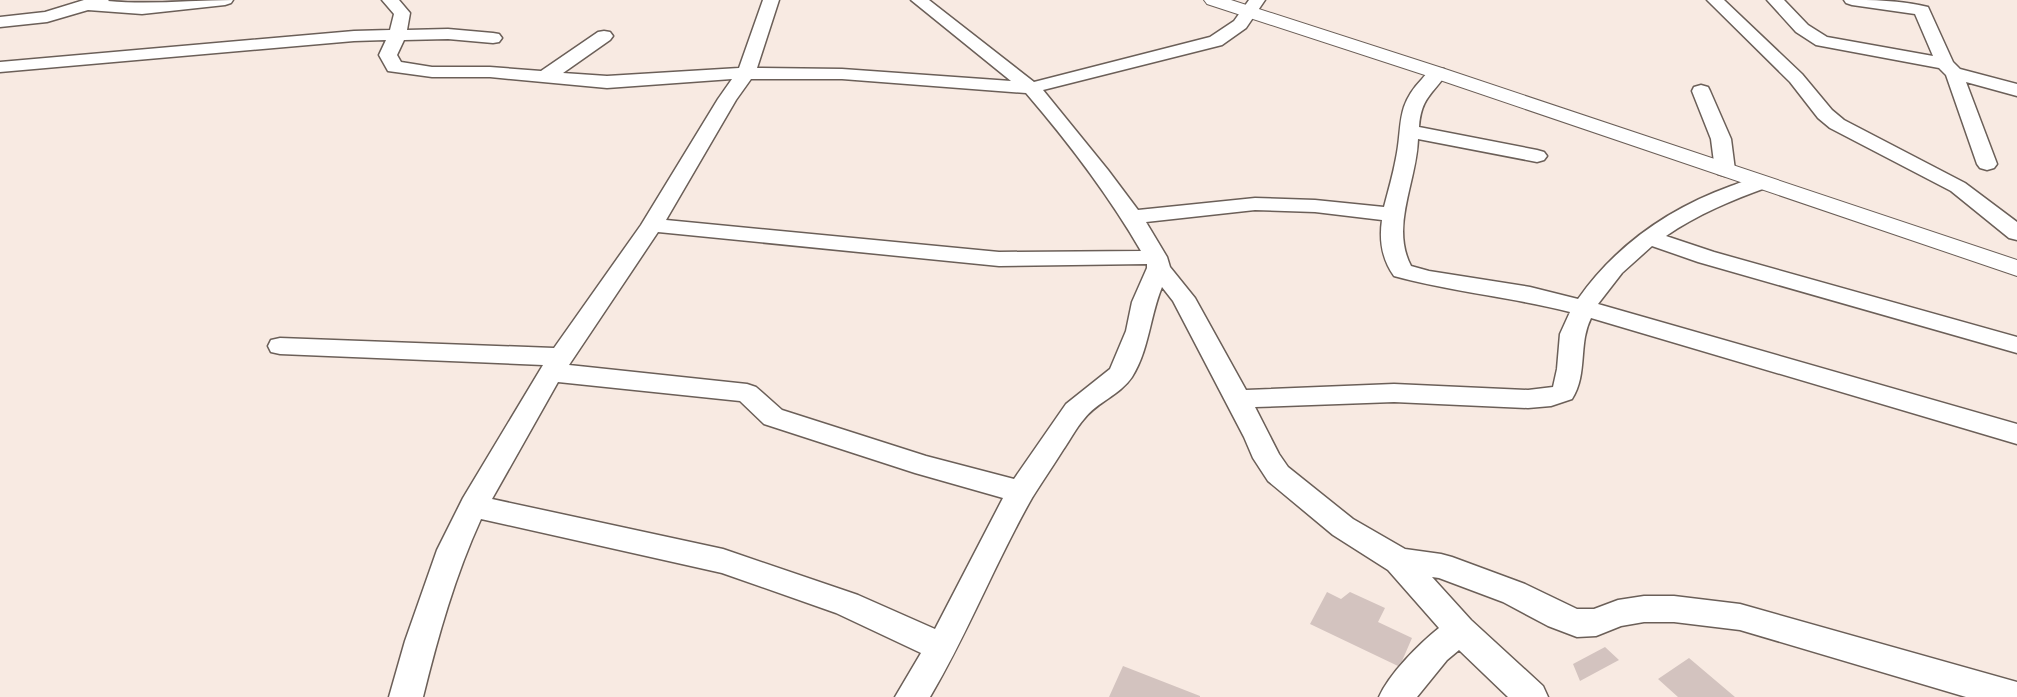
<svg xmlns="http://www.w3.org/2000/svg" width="2017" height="697" font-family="Quicksand,sans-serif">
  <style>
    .building { fill: #d3c3bf }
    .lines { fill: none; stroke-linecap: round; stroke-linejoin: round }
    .minor-casing { stroke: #6b5f58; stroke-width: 3 }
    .tertiary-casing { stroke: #6b5f58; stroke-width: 2 }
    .minor { fill: #fff; fill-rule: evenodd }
    .tertiary { fill: #fff; fill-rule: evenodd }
  </style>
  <rect width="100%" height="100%" fill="#f8eae2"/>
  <!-- building -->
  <path class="building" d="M1327 592 1341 599 1350 592 1385 608 1378 622 1412 638 1402 661 1398 666 1310 624Z
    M1605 647 1619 660 1580 681 1573 664Z
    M1689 658 1735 697H1678L1658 679Z
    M1123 666 1200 696V697H1109Z"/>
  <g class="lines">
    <defs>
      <path id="minor" d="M84 0H109L108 1C150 5 191 0 233 0L231 3 225 5 142 14 88 10 47 22 0 27V17L45 12Z
        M382 0H399L410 13 407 30 448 29 493 33 499 34 502 38 499 42 493 43 448 39 404 40 397 55 401 62 432 67H490L541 71 598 32 604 31 610 32 613 36 610 40 563 73 607 76 739 68 763 0H779L757 68 842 69 1011 81 911 0H929L1034 82 1210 37 1234 21 1249 0H1265L1246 28 1222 45 1043 90 1108 170 1138 210 1255 198 1315 200 1384 207C1388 191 1393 175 1396 158 1403 126 1395 107 1422 79 1429 71 1433 66 1444 69L1447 73C1432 95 1421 98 1419 127L1537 150 1544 152 1547 156 1544 160 1537 162 1418 139C1417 181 1390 226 1411 266L1429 271 1530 287 1578 299C1616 245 1670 208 1731 186 1743 182 1756 175 1768 179L1771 183 1768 187C1732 200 1698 214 1666 236L1714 252 2017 337V353L1698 262 1652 246 1622 273 1598 304 2017 424V444L1591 318C1578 344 1588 374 1572 399L1551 406 1528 408 1394 402 1255 407 1279 454 1288 467 1353 519 1405 549 1441 554 1452 557 1525 584 1577 609H1594L1618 600 1644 596H1674L1740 604 2017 682V697H1966L1740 630 1674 622H1644L1621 626 1596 636 1577 637 1548 626 1503 602 1439 578 1432 577 1471 620 1543 686 1548 697H1508L1459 650 1447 660 1417 697H1379C1390 673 1418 645 1439 628L1388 570 1333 535 1268 481 1253 458 1244 437 1173 301 1162 287C1150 316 1149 350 1132 377 1120 395 1097 402 1084 419 1076 428 1070 440 1063 450 1053 466 1042 482 1032 498 995 563 968 633 930 697H895L921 653 836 613 722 573 481 519C455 576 438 636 423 697H389L405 641 437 550 463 498 543 365 280 354 271 352 268 346 271 340 280 338 554 348 641 225 718 99 732 79 607 88 490 77H432L388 71 379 55 386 40 354 41 0 72V62L354 31 390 30 394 14ZM751 79H842L1026 93C1068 142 1108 194 1141 251L999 252 666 220 736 100ZM1255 210 1315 212 1382 220C1379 241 1382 259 1394 276 1452 292 1512 297 1570 312L1560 334 1557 369 1553 387 1528 390 1394 384 1246 390 1195 298 1170 267 1167 257 1146 222ZM658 232 999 266 1147 264V268L1132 302 1126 331 1110 369 1066 404 1014 479 926 456 782 410 756 387 747 384 569 365ZM558 382 740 401 764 424 915 473 1003 498 935 629 858 595 723 549 492 499Z
        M1707 0H1724L1802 74 1832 110 1844 120 1965 183 2017 222V240L2009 238 1951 191 1830 128 1818 118 1790 82Z
        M1767 0H1784L1808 25 1827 37 1933 56 1915 14 1852 5 1846 3 1844 0C1873 0 1900 0 1928 7L1953 62 1960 69 2017 84V96L1966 82 1997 164 1994 168 1987 170 1980 168 1977 164 1946 75 1939 68 1816 45 1796 32Z
        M1701 85 1708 87 1710 91 1731 139 1735 170 1732 174 1725 176 1718 174 1715 170 1711 139 1692 91 1694 87Z"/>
      <path id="tertiary" d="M1204 0H1231L1445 69 2017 260V276L1431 77 1207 4Z"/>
    </defs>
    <!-- minor casing -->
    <use href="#minor" class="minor-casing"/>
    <!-- tertiary casing -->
    <use href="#tertiary" class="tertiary-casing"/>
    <!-- minor -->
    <use href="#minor" class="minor"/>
    <!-- tertiary -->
    <use href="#tertiary" class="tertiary"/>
  </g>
</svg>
